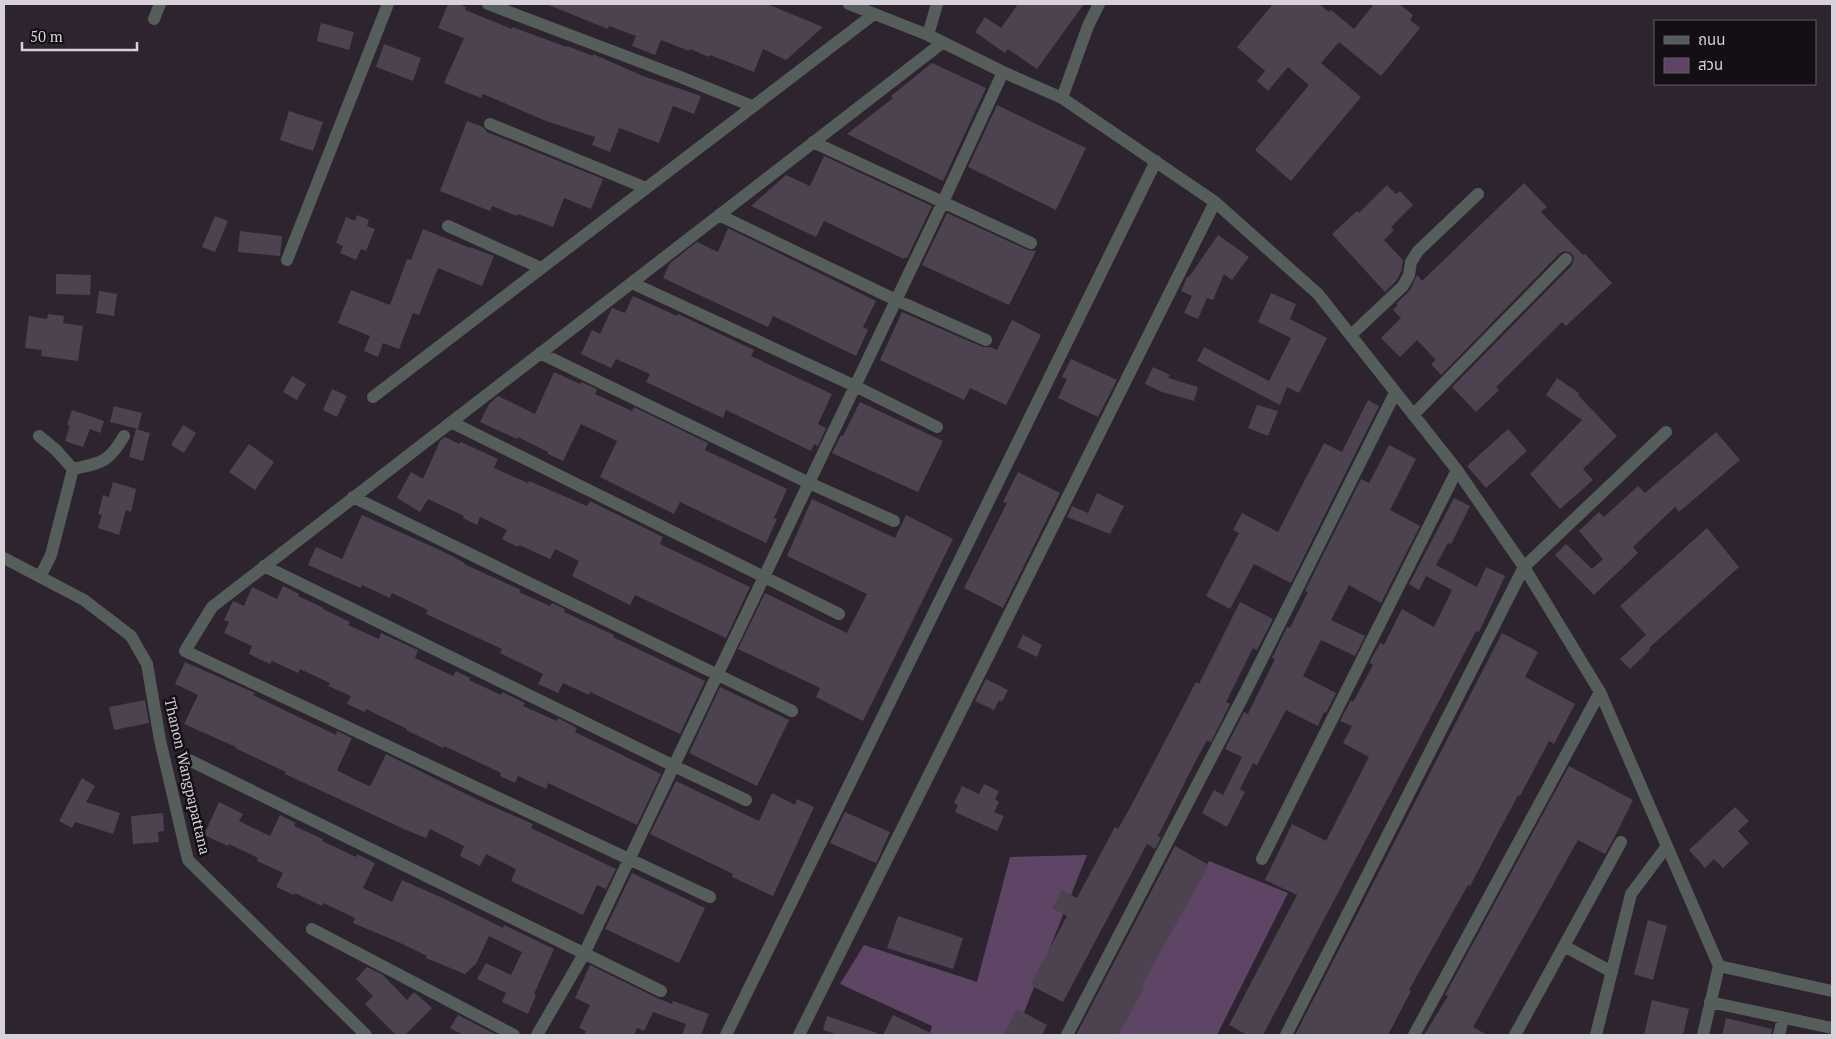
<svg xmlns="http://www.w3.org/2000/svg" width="1836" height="1039" font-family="'PT Serif','Noto Sans Thai',serif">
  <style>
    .green { fill: #5e4565 }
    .building { fill: #4d4350 }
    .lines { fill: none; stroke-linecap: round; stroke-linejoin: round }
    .minor { stroke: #555e5b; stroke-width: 12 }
    .labels { text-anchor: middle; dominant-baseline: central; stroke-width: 5; stroke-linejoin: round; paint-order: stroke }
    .street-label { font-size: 15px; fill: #d7d1d9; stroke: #130f14 }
  </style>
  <rect width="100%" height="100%" fill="#2d242f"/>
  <!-- green -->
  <path class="green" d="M1087 855 1015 1035H929L932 1026 840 984 864 945 977 982 1010 857Z
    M1209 861 1288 893 1217 1035H1110Z"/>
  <!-- building -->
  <path class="building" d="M448 4H459L466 7 465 10 512 29V27L567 47V46L593 56V54L643 76 701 96 694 114 673 106 659 143 619 128 610 152 592 145 595 137 546 121 483 94 481 98 444 83 464 38 438 28Z
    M546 4H767L823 27 786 60 763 49 754 72 710 55 709 57 690 49 689 51 661 40 655 55 632 46 636 36 609 26 608 29Z
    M1018 4H1084L1037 69 1008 49 1005 53 975 32 985 17 1001 28Z
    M1273 4H1319L1329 12 1331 10 1354 29 1374 4H1399L1413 15 1410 20 1420 28 1381 76 1339 42 1321 63 1361 97 1291 181 1255 150 1309 85 1288 67 1268 91 1257 81 1265 71 1237 47Z
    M321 23 354 32 349 50 317 41Z
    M384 44 421 58 413 81 376 67Z
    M932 63 986 88 943 181 847 134 893 98 891 96Z
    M997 105 1086 148 1056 210 968 167Z
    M289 111 323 122 313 151 280 140Z
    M467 121 483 127 487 132 603 179 591 209 564 198 553 227 518 214 517 216 492 206 490 211 440 191Z
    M824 156 932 206 907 258 905 257 904 259 824 221 816 237 751 206 786 175 810 186Z
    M1524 183 1547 207 1541 212 1583 255 1585 254 1612 283 1566 326 1562 322 1496 387 1499 390 1476 412 1452 387 1572 265 1574 257 1571 253 1564 251 1560 253 1441 375 1431 364 1436 360 1417 340 1400 357 1381 338 1401 318 1393 310 1398 305 1396 304 1410 290 1417 275 1422 281Z
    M1387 185 1396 194 1400 191 1413 205 1391 227 1394 230 1384 240 1403 260 1401 272 1396 281 1385 292 1332 234 1357 211 1359 213Z
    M947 213 1028 250 1036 251 1009 305 922 265Z
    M357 215 369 220 367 226 375 229 366 251 361 249 356 260 340 253 343 246 336 243 346 217 355 221Z
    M215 216 228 221 215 252 202 247Z
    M728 228 876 301 863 327 868 330 856 356 773 316 768 327 663 278 670 263 697 242 718 252Z
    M423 229 470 248V247L494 256 482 286 438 268 419 315 413 313 399 349 383 343 378 357 364 351 370 336 338 323 351 290 390 305 407 259 411 260Z
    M240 231 282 236 280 256 238 252Z
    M1218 235 1249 257 1232 280 1224 274 1213 300 1207 298 1198 319 1184 313 1192 296 1181 291 1187 277H1189Z
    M56 274 91 275 90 295 56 294Z
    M99 291 117 294 114 316 96 313Z
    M1271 293 1296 304 1290 319 1327 338 1299 393 1287 387 1280 405 1197 361 1204 347 1269 381 1291 338 1258 322Z
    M633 296 677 316 678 314 754 350 751 356 832 394 818 424 826 428 818 446 814 444 811 451 726 410 723 418 646 382 650 374 616 359 611 368 581 354 592 330 600 334 612 308 625 313Z
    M902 312 983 347H990L997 350 1012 320 1041 335 1006 405 970 388 964 400 880 360Z
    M48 314 64 316 63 323 83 326 78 361 41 356 42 350 25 348 29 316 47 319Z
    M1071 359 1117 380 1098 417 1058 398 1067 379 1062 377Z
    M1153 367 1170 375 1168 378 1198 387 1194 401 1162 392 1145 384Z
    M554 372 580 384 581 382 597 389 595 394 632 411 634 407 708 443 705 450 787 489 774 518 777 519 766 543 680 502 674 514 600 477 617 441 581 424 563 461 548 454V452L518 437 517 439 480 422 489 404 498 396 535 414Z
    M292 376 306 384 297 400 283 392Z
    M1557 378 1579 393 1578 395 1617 436 1583 469 1593 480 1560 509 1530 474 1582 420 1546 395Z
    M332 389 347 396 337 417 323 410Z
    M1368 400 1379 406 1291 583 1254 564 1230 609 1206 596 1239 533 1233 530 1242 513 1278 532 1324 443 1342 452Z
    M860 402 943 441 918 492 832 453 841 435 843 436Z
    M1257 405 1278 411 1268 436 1248 428Z
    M114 406 142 413 138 429 110 422Z
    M72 410 104 421 100 433 90 429 83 447 65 441 70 426 67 425Z
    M183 425 196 433 184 453 171 445Z
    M136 429 150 433 143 461 129 457Z
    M1508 429 1527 451 1486 488 1467 466Z
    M1716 432 1740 460 1679 512 1675 507 1633 547 1638 553 1594 595 1555 555 1566 544 1592 569 1603 559 1579 531 1599 512 1604 517 1638 486 1645 493Z
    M445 437 459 444 461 442 498 459 494 468 528 483 529 481 587 506 590 501 663 537 660 544 750 587 726 638 635 595 630 605 572 576 579 561 555 549 550 559 519 545 518 547 502 539 507 530 480 517 477 525 463 518 464 516 428 499 420 512 397 498 411 472 423 479 440 441Z
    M249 444 274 462 255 490 229 472Z
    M1389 445 1416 459 1390 510 1420 526 1381 603 1349 585 1331 620 1365 636 1355 656 1321 640 1303 676 1336 693 1326 713 1324 712 1318 726 1286 710 1257 765 1253 763 1240 789 1245 792 1227 827 1202 813 1214 790 1223 795 1242 757 1225 749 1244 712 1248 714 1275 659 1272 658 1287 627 1290 628 1308 592 1305 591 1361 479 1369 483Z
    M1018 472 1060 493 1003 608 964 588 1007 503 1003 502Z
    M113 482 136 489 131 512 126 510 119 535 98 528 102 515 98 514 103 495 109 497Z
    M1097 493 1124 506 1110 534 1067 517 1072 506 1088 513Z
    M1454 498 1470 506 1451 544 1448 543 1436 565 1477 587 1486 567 1505 576 1479 632 1476 631 1263 1035H1247L1229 1025 1297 895 1265 880 1292 824 1326 841 1369 757 1343 743 1352 726 1340 721 1351 700 1353 702 1373 665 1369 663 1380 643 1384 645 1402 609 1434 627 1452 590 1426 576 1419 590 1409 584Z
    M812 499 895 538 906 515 953 539 863 721 816 697 820 688 738 649 765 593 847 633 867 594 787 556Z
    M362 515 442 551 465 563 464 564 521 590 519 592 550 606 552 603 565 609 564 612 614 635 613 637 705 681 680 734 590 692 589 695 563 683 558 693 538 684 543 674 500 653 502 649 426 614 428 610 392 593 390 598 362 585 361 588 308 565 316 547 342 559Z
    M1707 528 1739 567 1649 648 1650 650 1630 669 1620 659 1646 635 1620 606Z
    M283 586 299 594 298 596 324 608 323 609 350 622 348 625 379 639 381 633 405 644 418 650 415 658 453 676 456 671 470 678 469 680 501 695 502 692 525 703 523 706 557 721 558 718 577 728 575 732 661 774 637 825 548 783 546 789 518 776 515 783 500 776 501 773 476 761 444 746 443 748 406 730 407 729 366 709 365 712 347 704 351 696 328 686 330 683 300 669 298 673 272 661 270 664 249 654 252 646 224 633 229 622 224 620 233 601 244 606 252 587 277 599Z
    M1240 602 1273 619 1257 650 1253 648 1226 702 1230 704 1211 742 1207 740 1194 764 1158 836 1161 838 1155 849 1147 844 1063 1002 1030 985 1067 916 1052 908 1062 890 1077 898 1115 827 1118 829 1131 806 1196 682 1199 684Z
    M1502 633 1538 652 1525 677 1575 704 1554 744 1549 741 1520 796 1518 795 1470 886 1468 885 1409 990 1411 991 1388 1035H1295Z
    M1023 635 1042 645 1037 657 1017 647Z
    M185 662 255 693 253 695 336 735 337 731 352 738 337 770 340 772 369 786 371 785 386 754 478 800 533 824 531 828 616 869 606 889 597 885 583 915 511 881 516 869 486 854 480 866 460 856 464 846 430 829 426 838 406 830 285 774 286 772 235 748 236 747 184 724 198 695 175 684Z
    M986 679 1008 690 1002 702 999 700 994 710 975 701Z
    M720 687 789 720 757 786 689 753Z
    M145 700 149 723 114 730 109 707Z
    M1569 766 1633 800 1614 838 1605 854 1578 840 1473 1027 1487 1035H1424L1448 996 1445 995Z
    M82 778 95 786 86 802 120 813 113 834 75 822 72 828 59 821Z
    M676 781 759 821 772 793 795 805 797 799 814 807 773 896 732 877 733 874 650 834Z
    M984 784 999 791 995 799 999 802 994 812 1004 816 997 831 955 812 958 805 954 803 962 786 979 794Z
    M219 802 243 814 239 821 270 836 280 815 296 823 294 826 323 839 322 841 356 857 357 854 375 863 363 888 392 902 402 880 447 900 503 928 504 925 554 949 534 994 536 995 528 1014 502 1002 506 993 477 979 486 963 511 975 522 952 489 936 476 964 465 974 426 958 427 956 398 942 353 923 355 918 323 903 322 906 295 893 294 895 276 887 283 873 257 861 258 858 229 844 228 846 204 835Z
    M1735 807 1749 821 1738 831 1749 843 1723 868 1714 859 1705 868 1689 850Z
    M845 812 890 832 876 863 830 843Z
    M163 813 164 831 158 832 159 842 133 844 131 816Z
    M1175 846 1209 865 1141 987 1144 989 1118 1035H1076Z
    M632 873 705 908 679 963 605 929Z
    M898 916 963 938 953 969 887 948Z
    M1648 920 1667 926 1653 980 1634 974Z
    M590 965 657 998 672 1004 673 1001 709 1014 701 1035H682L686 1024 653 1012 644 1031 637 1028 634 1035H584L586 1031 579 1028 590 1005 575 998Z
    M367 967 383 975 407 1000 414 992 432 1008 405 1035H396L365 1004 373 996 356 979Z
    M1652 1000 1689 1009 1683 1035H1644Z
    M1017 1009 1047 1025 1042 1035H1003Z
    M458 1015 497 1035H463L450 1028Z
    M893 1015 935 1035H883Z
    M827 1016 877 1033 876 1035H839L823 1030Z
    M1726 1018 1772 1029 1771 1035H1722Z"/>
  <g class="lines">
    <!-- minor -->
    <path class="minor" d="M488 4 678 76 752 106
      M849 4 928 35 1003 72 1062 98 1215 202 1318 294 1457 470 1524 567 1600 692 1719 966 1832 991
      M154 19 160 4
      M928 35 937 4
      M1062 98 1088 26 1099 4
      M490 124 646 188
      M813 142 1031 243
      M719 215 896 300 986 340
      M448 226 541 268
      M287 260 388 4
      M632 283 855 386 937 427
      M1351 335 1403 286 1409 275 1411 262 1418 251 1478 194
      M540 353 809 483 894 521
      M373 397 874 14
      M1413 415 1566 259
      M451 422 839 614
      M39 436 56 450 73 469 51 555 40 577
      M73 469C102 463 109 462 124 436
      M353 497 792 711
      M4 558 84 600 131 636 147 664 160 740 188 860 366 1035
      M264 566 674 766 746 800
      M189 760 661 991
      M1262 859 1457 470
      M710 897 185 651 212 607 942 43
      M312 929 514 1035
      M1564 946 1612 972
      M1710 1002 1832 1028
      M537 1035 584 954 943 202 1003 72
      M726 1035 1156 161
      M799 1035 1215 202
      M1067 1035 1246 691 1395 393
      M1286 1035 1524 567 1666 432
      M1414 1035 1600 692
      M1515 1035 1621 842
      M1596 1035 1631 894 1667 846
      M1703 1035 1719 966
      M1779 1035 1783 1018"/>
  </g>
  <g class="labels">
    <!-- street labels -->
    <g class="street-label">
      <text transform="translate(188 776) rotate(77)">Thanon Wangpapattana</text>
    </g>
  </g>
  <!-- border -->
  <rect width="1836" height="1039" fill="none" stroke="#d7d1d9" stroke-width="10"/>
  <!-- legend -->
  <rect x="1654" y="20" width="162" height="65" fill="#130f14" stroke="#615d63"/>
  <rect x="1664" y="36" width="25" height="8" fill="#555e5b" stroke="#615d63"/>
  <text x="1698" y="45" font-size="15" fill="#d7d1d9">ถนน</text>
  <rect x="1664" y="58" width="25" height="15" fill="#5e4565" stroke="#615d63"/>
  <text x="1698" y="70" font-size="15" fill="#d7d1d9">สวน</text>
  <!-- scale -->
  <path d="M22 42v8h115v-8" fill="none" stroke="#d7d1d9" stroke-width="2.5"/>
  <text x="30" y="42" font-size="15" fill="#d7d1d9" stroke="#130f14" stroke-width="4" paint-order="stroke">50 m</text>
</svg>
